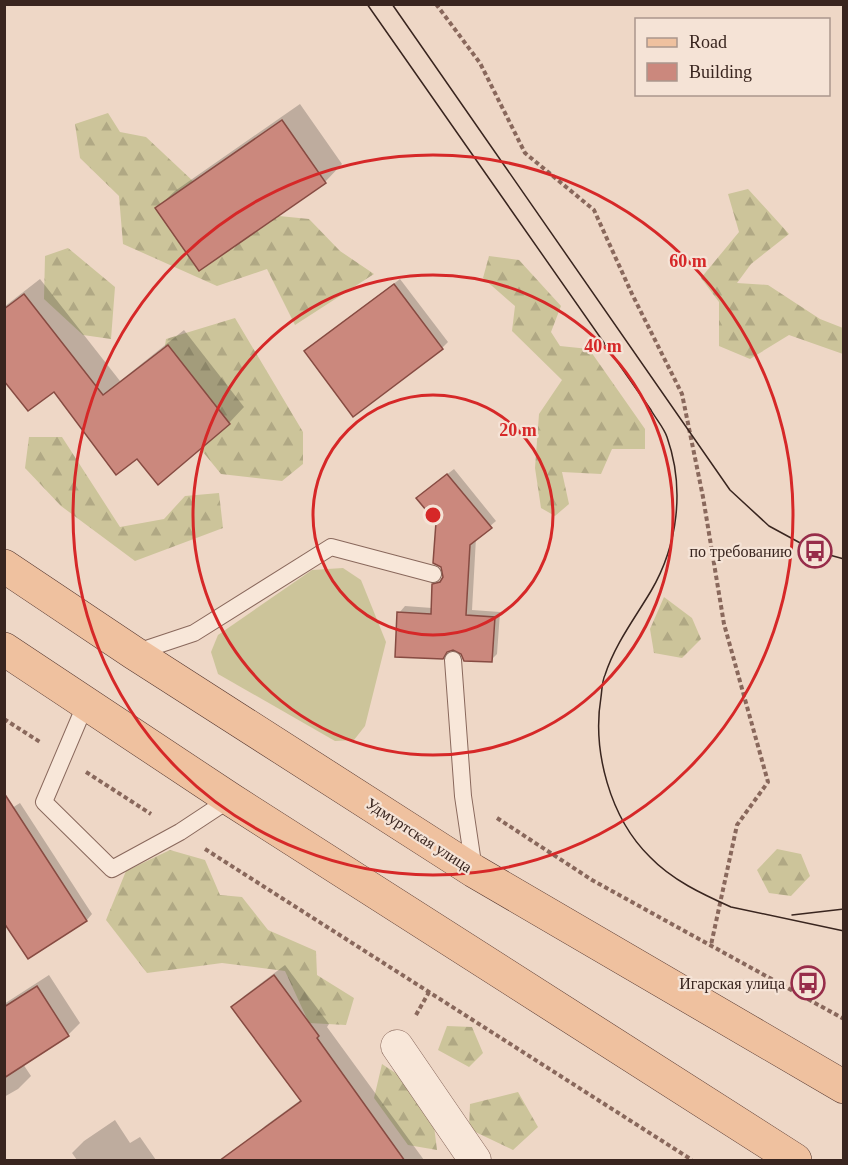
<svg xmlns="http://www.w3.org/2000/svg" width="848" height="1165" font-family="Georgia,serif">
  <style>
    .grass { fill: #ccc49a }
    .forest { fill: url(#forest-firs) }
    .shadow { fill: #0003 }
    .building { fill: #cb887d; stroke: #874b42; stroke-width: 1.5 }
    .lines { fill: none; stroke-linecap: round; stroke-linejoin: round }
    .service-casing { stroke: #89685c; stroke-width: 18 }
    .minor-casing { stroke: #89685c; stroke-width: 33 }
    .primary-casing { stroke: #573830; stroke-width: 34 }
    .path { stroke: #89685c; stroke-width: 4; stroke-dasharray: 4.5 3; stroke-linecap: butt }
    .service { stroke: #f8e7d9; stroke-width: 16 }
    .minor { stroke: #f8e7d9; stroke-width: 32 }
    .primary { stroke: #efc19f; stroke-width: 33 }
    .tram { stroke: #39251f; stroke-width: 1.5 }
    .ring { fill: none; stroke: #d62828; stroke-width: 3 }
    .labels { text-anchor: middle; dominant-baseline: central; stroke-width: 4.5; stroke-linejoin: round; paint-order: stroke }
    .poi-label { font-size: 16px; fill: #39251f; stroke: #f5e3d6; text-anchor: end }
    .street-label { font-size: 16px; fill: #39251f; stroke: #f5e3d6 }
    .centre { fill: #d62828; stroke: #f5e3d6; stroke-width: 3 }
    .ring-label { font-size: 18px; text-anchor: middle; font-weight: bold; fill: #d62828; stroke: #f5e3d6; stroke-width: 4.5; stroke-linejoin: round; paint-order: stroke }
  </style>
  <defs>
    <pattern id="forest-firs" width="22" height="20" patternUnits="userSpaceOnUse" patternTransform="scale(1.5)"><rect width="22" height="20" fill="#ccc49a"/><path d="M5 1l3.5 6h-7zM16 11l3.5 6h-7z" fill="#b0a884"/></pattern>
  </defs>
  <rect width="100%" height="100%" fill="#eed7c6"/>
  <!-- grass -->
  <path class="grass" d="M343 568 361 580 386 642 365 726 354 740 335 741 218 674 211 652 218 635 312 570Z"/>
  <!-- forest -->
  <path class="forest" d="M108 113 120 132 146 137 195 183 279 216 309 219 340 251 374 274 295 325 267 269 217 286 123 244 119 196 80 158 75 124Z
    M748 189 789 234 751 264 737 283 768 285 820 319 843 328V354L789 335 750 359 719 346V302L701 278 739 232 728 194Z
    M68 248 115 287 111 339 83 335 44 299 45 256Z
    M489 256 519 260 561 306 551 332 560 346 589 349 645 429V449H612L601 474 562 472 569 504 555 516 541 508 535 468 539 414 562 380 512 331 515 306 483 278Z
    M235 318 303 432V464L282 481 221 474 189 435 161 372 166 339Z
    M29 437H62L120 527 164 519 185 496 219 493 223 528 135 561 61 506 25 468Z
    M664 597 692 618 701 639 682 658 654 653 650 629Z
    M777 849 801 854 810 876 791 896 769 893 757 870Z
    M170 850 205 860 220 895 242 897 268 930 316 951 317 975 354 998 346 1025 309 1023 285 971 222 963 147 973 106 920 126 871Z
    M447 1026 472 1027 483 1053 469 1067 438 1050Z
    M382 1064 406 1080 432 1110 437 1150 408 1145 374 1098Z
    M518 1092 538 1127 513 1150 469 1129 470 1104Z"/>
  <!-- shadow -->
  <path class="shadow" d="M300 104 342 164 325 182 157 208 175 191Z
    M40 279 120 381 184 330 244 407 229 423 137 457 54 390 4 378V307Z
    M400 279 448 342 442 348 312 345Z
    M454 469 496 521 476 538 472 610 500 612 497 654 491 660 450 649 442 658 399 613 405 606 432 608 434 585 444 577 437 522 424 492Z
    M20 803 92 914 87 920 28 957 4 813Z
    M285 965 329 1024 327 1027 424 1160H271L254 1137 265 1126 302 1099 233 1007 244 996Z
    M49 975 80 1023 68 1035 23 1064 31 1076 18 1089 4 1097V1004Z
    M115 1120 130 1143 140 1137 156 1160H77L72 1153 84 1141Z"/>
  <!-- building -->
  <path class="building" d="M282 120 326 183 199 271 155 208Z
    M394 284 443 349 353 417 304 351Z
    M24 294 103 395 168 345 230 424 158 485 137 459 116 475 54 392 28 411 4 381V309Z
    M447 474 492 528 470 545 466 615 495 617 492 662 464 661 461 654 453 650 447 652 443 659 395 657 397 612 431 614 432 584 440 582 443 577 441 567 433 563 436 522 416 498Z
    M4 793 87 921 28 959 4 923Z
    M274 975 319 1036 317 1038 405 1161H219L301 1101 231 1007Z
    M37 986 69 1036 4 1078V1007Z"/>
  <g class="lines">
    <defs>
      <path id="service" d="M134 653 194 633 331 547 433 574
        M453 660 463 796 474 870
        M86 703 44 802 112 869 180 832 230 799"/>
      <path id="minor" d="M397 1046 475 1160"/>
      <path id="primary" d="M4 566 134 653 474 871 844 1087
        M4 649 230 799 795 1160"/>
    </defs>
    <!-- service casing -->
    <use href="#service" class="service-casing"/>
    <!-- minor casing -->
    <use href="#minor" class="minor-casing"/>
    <!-- primary casing -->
    <use href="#primary" class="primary-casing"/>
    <!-- path -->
    <path class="path" d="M436 4 480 63 525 153 594 210 632 294 682 394 703 497 724 624 768 782 737 825 711 945
      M4 719 40 742
      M86 772 151 814
      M497 818 592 880 844 1019
      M205 849 692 1160
      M416 1015 429 992"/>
    <!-- service -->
    <use href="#service" class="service"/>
    <!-- minor -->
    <use href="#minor" class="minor"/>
    <!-- primary -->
    <use href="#primary" class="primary"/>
    <!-- tram -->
    <path class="tram" d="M367 4 651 410C656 419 664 428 667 437 685 488 678 545 651 591 635 618 615 644 605 675 602 681 602 690 601 697 592 751 610 818 650 857 672 880 702 894 731 907L844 931
      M392 4 730 490 769 526 815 551 844 559
      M792 915 844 909"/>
  </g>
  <!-- distance rings -->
  <g class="ring">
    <circle cx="433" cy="515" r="120"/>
    <circle cx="433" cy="515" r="240"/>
    <circle cx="433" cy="515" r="360"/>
  </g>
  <!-- icons -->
  <defs>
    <symbol id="bus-ring" viewBox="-11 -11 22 22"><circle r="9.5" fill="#f5e3d6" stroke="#972d4a" stroke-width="1.5"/><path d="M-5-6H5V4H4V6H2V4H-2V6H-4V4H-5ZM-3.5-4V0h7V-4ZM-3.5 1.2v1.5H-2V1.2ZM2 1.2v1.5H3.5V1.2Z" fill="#972d4a"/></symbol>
  </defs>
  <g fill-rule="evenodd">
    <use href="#bus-ring" x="796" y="532" width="38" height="38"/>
    <use href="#bus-ring" x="789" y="964" width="38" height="38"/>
  </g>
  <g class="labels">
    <!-- poi labels -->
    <g class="poi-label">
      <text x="792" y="551">по требованию</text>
      <text x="785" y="983">Игарская улица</text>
    </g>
    <!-- street labels -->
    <g class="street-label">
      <text transform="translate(419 835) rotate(33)">Удмуртская улица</text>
    </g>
  </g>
  <circle cx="433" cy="515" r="9" class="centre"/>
  <g class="ring-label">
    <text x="688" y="267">60 m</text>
    <text x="603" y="352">40 m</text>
    <text x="518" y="436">20 m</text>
  </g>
  <!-- border -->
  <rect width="848" height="1165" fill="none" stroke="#39251f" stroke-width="12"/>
  <!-- legend -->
  <rect x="635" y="18" width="195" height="78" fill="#f5e3d6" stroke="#aa978d" stroke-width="1.5"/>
  <rect x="647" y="38" width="30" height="9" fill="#efc19f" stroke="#aa978d" stroke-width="1.5"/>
  <text x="689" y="48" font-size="18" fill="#39251f">Road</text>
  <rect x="647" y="63" width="30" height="18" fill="#cb887d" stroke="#aa978d" stroke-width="1.5"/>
  <text x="689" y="78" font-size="18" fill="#39251f">Building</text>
</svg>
